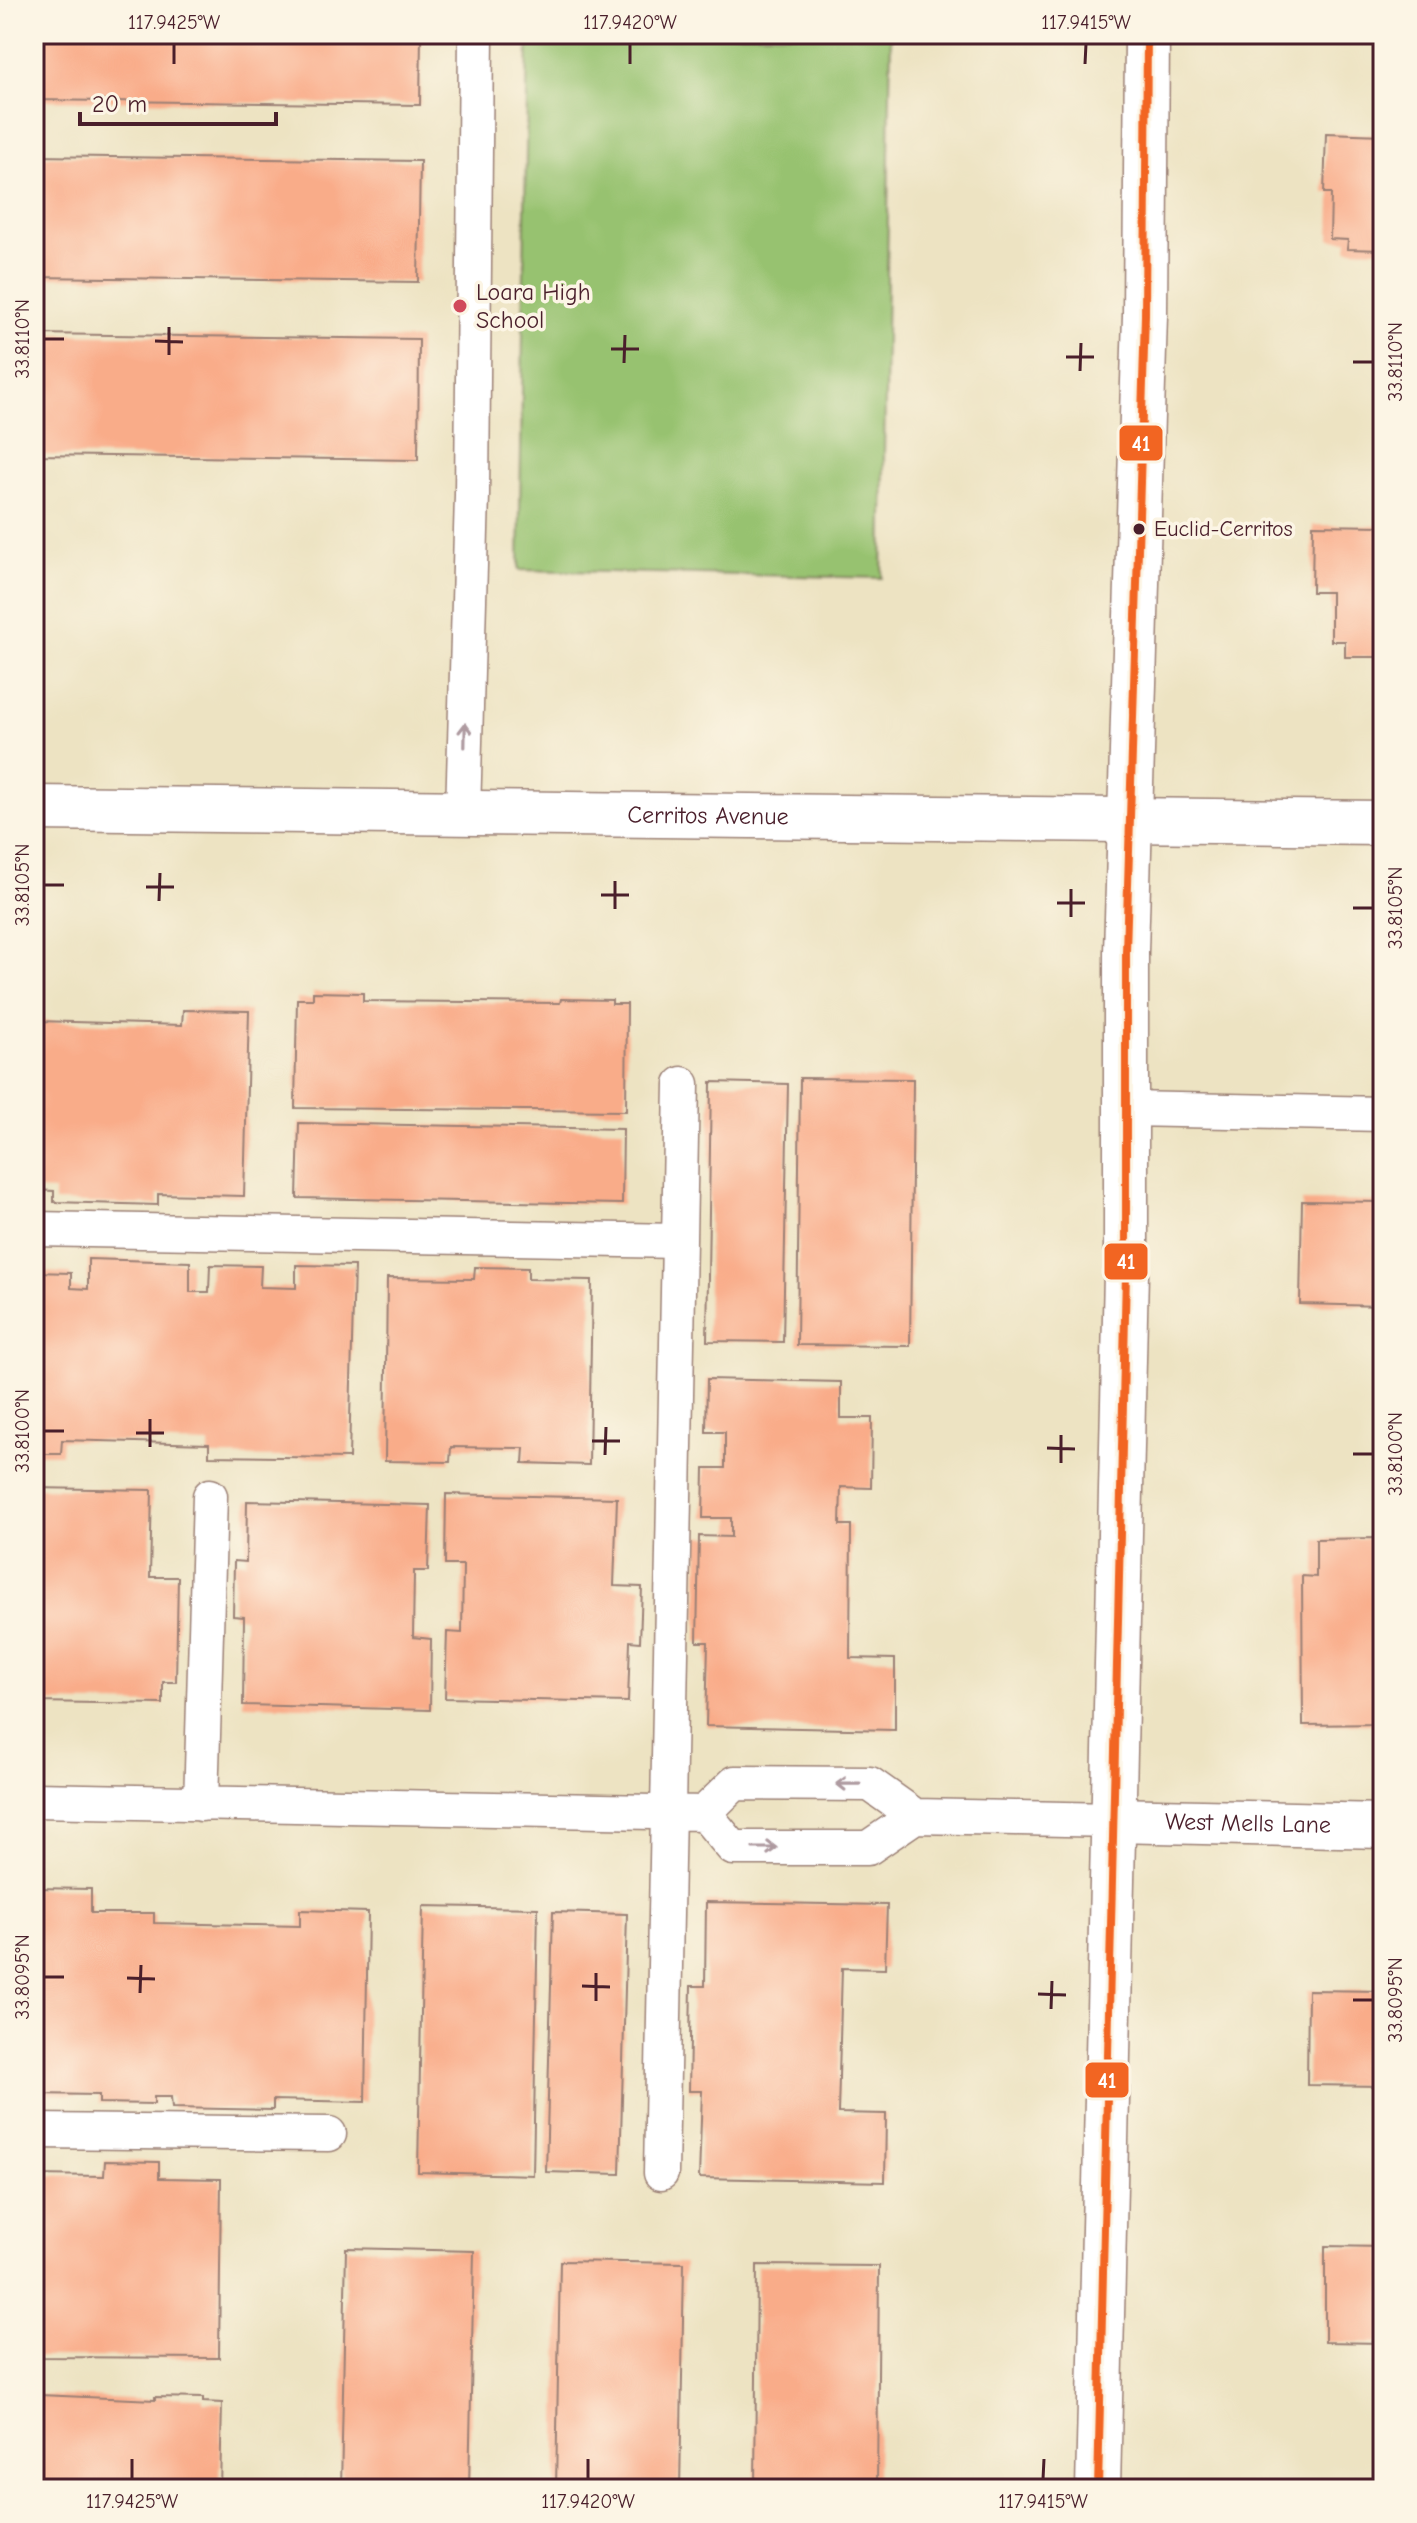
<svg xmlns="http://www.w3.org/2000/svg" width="1417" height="2523" font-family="'Comic Neue',sans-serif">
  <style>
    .green { fill: #97c26f; stroke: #70704d; stroke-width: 2 }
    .building { fill: #f9ac89 }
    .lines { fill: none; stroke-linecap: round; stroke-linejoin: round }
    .service-casing { stroke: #9c8176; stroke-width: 37 }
    .minor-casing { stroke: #9c8176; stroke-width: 47 }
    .tertiary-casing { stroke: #9c8176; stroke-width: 47 }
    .primary-casing { stroke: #9c8176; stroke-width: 47 }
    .service { stroke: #fff; stroke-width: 34 }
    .minor { stroke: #fff; stroke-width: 44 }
    .tertiary { stroke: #fff; stroke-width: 44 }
    .primary { stroke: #fff; stroke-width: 44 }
    .bus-1-casing { stroke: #fcf5e5; stroke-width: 14 }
    .bus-1 { stroke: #f26522; stroke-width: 8 }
    .oneway { stroke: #ae9aa0 }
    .ticks { fill: none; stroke: #4a1f2b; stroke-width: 3 }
    .poi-dot { fill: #d1495b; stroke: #fcf5e5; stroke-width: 3 }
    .bus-dot { fill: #4a1f2b; stroke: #fcf5e5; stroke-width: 3 }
    .labels { text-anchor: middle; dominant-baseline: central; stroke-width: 7; stroke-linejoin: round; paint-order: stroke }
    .bus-label { font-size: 22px; fill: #4a1f2b; stroke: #fcf5e5; text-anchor: start }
    .poi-label { font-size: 24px; fill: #4a1f2b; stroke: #fcf5e5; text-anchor: start }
    .street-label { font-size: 24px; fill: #4a1f2b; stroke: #fcf5e5 }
    .line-badge { stroke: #fcf5e5; stroke-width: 3 }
    .badge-label { font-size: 22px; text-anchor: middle; font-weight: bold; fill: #fff }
    .neatline { fill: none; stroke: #4a1f2b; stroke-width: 3 }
    .ticks-label { font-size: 20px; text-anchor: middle; fill: #4a1f2b }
  </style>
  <rect width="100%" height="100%" fill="#fcf5e5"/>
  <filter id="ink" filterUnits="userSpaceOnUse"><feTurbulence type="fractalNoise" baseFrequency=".0125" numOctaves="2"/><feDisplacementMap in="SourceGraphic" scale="16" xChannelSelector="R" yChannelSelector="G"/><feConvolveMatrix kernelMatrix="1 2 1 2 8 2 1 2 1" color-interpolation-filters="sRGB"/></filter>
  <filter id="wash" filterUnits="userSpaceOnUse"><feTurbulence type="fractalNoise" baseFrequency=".006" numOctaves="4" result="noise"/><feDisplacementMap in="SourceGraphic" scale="32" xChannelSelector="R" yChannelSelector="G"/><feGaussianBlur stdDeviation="1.8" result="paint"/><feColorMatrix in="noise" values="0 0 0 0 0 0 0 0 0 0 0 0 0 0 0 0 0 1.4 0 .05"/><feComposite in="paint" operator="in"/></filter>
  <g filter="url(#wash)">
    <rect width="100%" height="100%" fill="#ede3c2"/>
    <!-- green -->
    <path class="green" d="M528 34H891L882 578 519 570Z"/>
    <g id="blocks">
      <!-- building -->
      <path class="building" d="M34 34H421L420 105 34 100Z
        M1326 133 1383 135V250L1347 249 1348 240 1330 239 1331 193H1324Z
        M34 156 420 161 418 282 34 277Z
        M34 334 419 339 418 460 34 455Z
        M1313 525 1383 526V657H1345V641H1331V592H1312Z
        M313 992 363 993V1001L560 1003 561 999 612 1000V1004H627L626 1111 295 1108 297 999H313Z
        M34 1006H37V1021L182 1025 183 1010 249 1011 244 1196 158 1194V1205L54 1202V1191L34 1190Z
        M800 1078 913 1079 910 1346 797 1345Z
        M711 1082 788 1084 783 1342 707 1341Z
        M299 1123 623 1129 622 1204 297 1198Z
        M1302 1201 1383 1202V1306L1300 1304Z
        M88 1259 190 1262V1292H209L210 1265 261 1266 260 1287 296 1288V1265L354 1266 349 1458 209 1456V1444L62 1440 61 1454H34V1272L71 1273V1288L88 1289Z
        M475 1267 528 1268V1279L592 1280 589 1465 523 1463 524 1448 451 1447 450 1462 385 1461 387 1278 474 1279Z
        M707 1379 841 1382V1418H872L871 1488 841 1487 840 1525H851L850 1658 895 1659V1730L706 1726 708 1642H697L699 1536 731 1537V1518H703L704 1468H725V1432H706Z
        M34 1488 152 1490 150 1577H178L176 1682H163V1704L34 1702Z
        M446 1494 617 1498 614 1586 642 1587 640 1642 630 1641 628 1702 445 1698 447 1632 462 1633 463 1565H445Z
        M247 1501 430 1505 428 1571H414L413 1637 431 1639 430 1710 243 1705 244 1617 233 1616 234 1561 246 1562Z
        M1377 1538V1573H1383V1724L1303 1725 1302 1576 1316 1577V1539Z
        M34 1888 91 1889V1913H154V1923L300 1926V1910L368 1912 365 2102 273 2100V2110L172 2108 171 2097H154V2104L99 2103V2095L34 2094Z
        M706 1902 887 1905 885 1969 842 1968 838 2113 886 2114 885 2182 699 2178 702 2091H689L691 1986H705Z
        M423 1906 538 1908 533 2175 418 2172Z
        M553 1912 627 1914 620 2174 546 2172Z
        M1308 1990 1383 1991V2086L1307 2085Z
        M105 2161 159 2162V2178L221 2179 219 2358 34 2357V2175L104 2176Z
        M1325 2246 1383 2247V2343L1325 2342Z
        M346 2248 474 2251 469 2489H341Z
        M560 2261 684 2263 680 2489H556Z
        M757 2265 879 2266 877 2489H755Z
        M39 2395 155 2400V2397L203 2398V2402L222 2403 220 2489H34V2398Z"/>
    </g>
  </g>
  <g filter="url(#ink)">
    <use href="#blocks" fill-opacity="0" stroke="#9c8176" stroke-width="2"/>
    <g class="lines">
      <defs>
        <path id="service" d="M463 813 472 495 476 34
          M1127 1109 1383 1114
          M34 1229 678 1241
          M34 1800 704 1813 735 1783 870 1784 915 1816 1112 1820
          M201 1804 210 1496
          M704 1813 733 1848H868L915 1816
          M34 2131 329 2134
          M661 2173 682 1084"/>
        <g id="minor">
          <path id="s1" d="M1112 1820 1383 1826"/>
        </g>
        <g id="tertiary">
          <path id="s2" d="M34 808 1383 823"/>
        </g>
        <path id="primary" d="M1098 2489 1126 1273V952L1145 315 1147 34"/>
      </defs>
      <!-- service casing -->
      <use href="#service" class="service-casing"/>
      <!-- minor casing -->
      <use href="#minor" class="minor-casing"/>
      <!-- tertiary casing -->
      <use href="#tertiary" class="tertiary-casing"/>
      <!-- primary casing -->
      <use href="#primary" class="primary-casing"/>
      <!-- service -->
      <use href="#service" class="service"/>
      <!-- minor -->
      <use href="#minor" class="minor"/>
      <!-- tertiary -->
      <use href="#tertiary" class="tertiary"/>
      <!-- primary -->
      <use href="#primary" class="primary"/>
      <defs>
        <path id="bus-1" d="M1098 2489 1126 1273V952L1145 315 1147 34"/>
      </defs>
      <!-- bus-1 casing -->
      <use href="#bus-1" class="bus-1-casing"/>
      <!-- bus-1 -->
      <use href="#bus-1" class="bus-1"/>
    </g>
    <!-- one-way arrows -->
    <defs><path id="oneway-shaft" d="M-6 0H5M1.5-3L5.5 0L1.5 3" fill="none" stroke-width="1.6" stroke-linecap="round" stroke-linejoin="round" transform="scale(2)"/></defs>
    <g class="oneway">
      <use href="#oneway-shaft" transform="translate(465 735) rotate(-89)"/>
      <use href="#oneway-shaft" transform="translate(848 1784) rotate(-179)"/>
      <use href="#oneway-shaft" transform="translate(765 1848)"/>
    </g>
  </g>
  <!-- ticks -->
  <path class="ticks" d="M174 64V44M630 64V44M1085 64 1086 44M44 339H64M155 341 183 342M611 349H639M169 355V327M1066 357H1094M1353 362H1373M624 363 625 335M1080 371 1081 343M44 885H64M146 887H174M601 895H629M159 901 160 873M1057 903H1085M1353 908H1373M615 909V881M1071 917V889M44 1431H64M136 1433H164M592 1441H620M150 1447V1419M1047 1448 1075 1449M1353 1454H1373M605 1455 606 1427M1061 1463V1435M44 1977H64M127 1978 155 1979M582 1986 610 1987M140 1993 141 1965M1038 1994 1066 1995M1353 2000H1373M596 2001V1973M1051 2009 1052 1981M132 2479V2459M588 2479V2459M1043 2479 1044 2459"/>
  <!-- markers -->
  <circle class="poi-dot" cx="460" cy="306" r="8"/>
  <circle class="bus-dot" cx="1139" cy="529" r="7"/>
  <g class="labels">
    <!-- bus labels -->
    <g class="bus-label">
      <text x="1154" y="529">Euclid-Cerritos</text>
    </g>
    <!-- poi labels -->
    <g class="poi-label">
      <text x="476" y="292">Loara High<tspan x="476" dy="28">School</tspan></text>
    </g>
    <!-- street labels -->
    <g class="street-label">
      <text stroke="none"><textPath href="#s2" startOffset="674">Cerritos Avenue</textPath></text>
      <text stroke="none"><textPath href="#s1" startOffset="136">West Mells Lane</textPath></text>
    </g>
  </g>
  <g class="line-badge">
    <rect x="1118" y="424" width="46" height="38" rx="8" fill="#f26522"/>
    <rect x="1103" y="1242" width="46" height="39" rx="8" fill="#f26522"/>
    <rect x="1084" y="2061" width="46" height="38" rx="8" fill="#f26522"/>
  </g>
  <g class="badge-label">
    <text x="1141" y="451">41</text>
    <text x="1126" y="1269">41</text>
    <text x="1107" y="2088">41</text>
  </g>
  <!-- margin -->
  <rect width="1417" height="2523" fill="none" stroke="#fcf5e5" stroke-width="88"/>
  <!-- scale -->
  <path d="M80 112v12h196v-12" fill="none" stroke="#4a1f2b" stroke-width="4"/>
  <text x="92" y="112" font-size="24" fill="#4a1f2b" stroke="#fcf5e5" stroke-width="6" paint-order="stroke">20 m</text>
  <rect x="44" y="44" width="1329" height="2435" class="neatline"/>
  <g class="ticks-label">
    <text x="174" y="29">117.9425°W</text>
    <text x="630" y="29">117.9420°W</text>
    <text x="1086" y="29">117.9415°W</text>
    <text transform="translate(22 339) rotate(-90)" y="7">33.8110°N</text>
    <text transform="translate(1395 362) rotate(-90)" y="7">33.8110°N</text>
    <text transform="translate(22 885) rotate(-90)" y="7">33.8105°N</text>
    <text transform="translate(1395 908) rotate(-90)" y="7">33.8105°N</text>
    <text transform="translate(22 1431) rotate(-90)" y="7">33.8100°N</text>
    <text transform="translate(1395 1454) rotate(-90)" y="7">33.8100°N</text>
    <text transform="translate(22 1977) rotate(-90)" y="7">33.8095°N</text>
    <text transform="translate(1395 2000) rotate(-90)" y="7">33.8095°N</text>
    <text x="132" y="2508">117.9425°W</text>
    <text x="588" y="2508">117.9420°W</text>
    <text x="1043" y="2508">117.9415°W</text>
  </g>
</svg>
